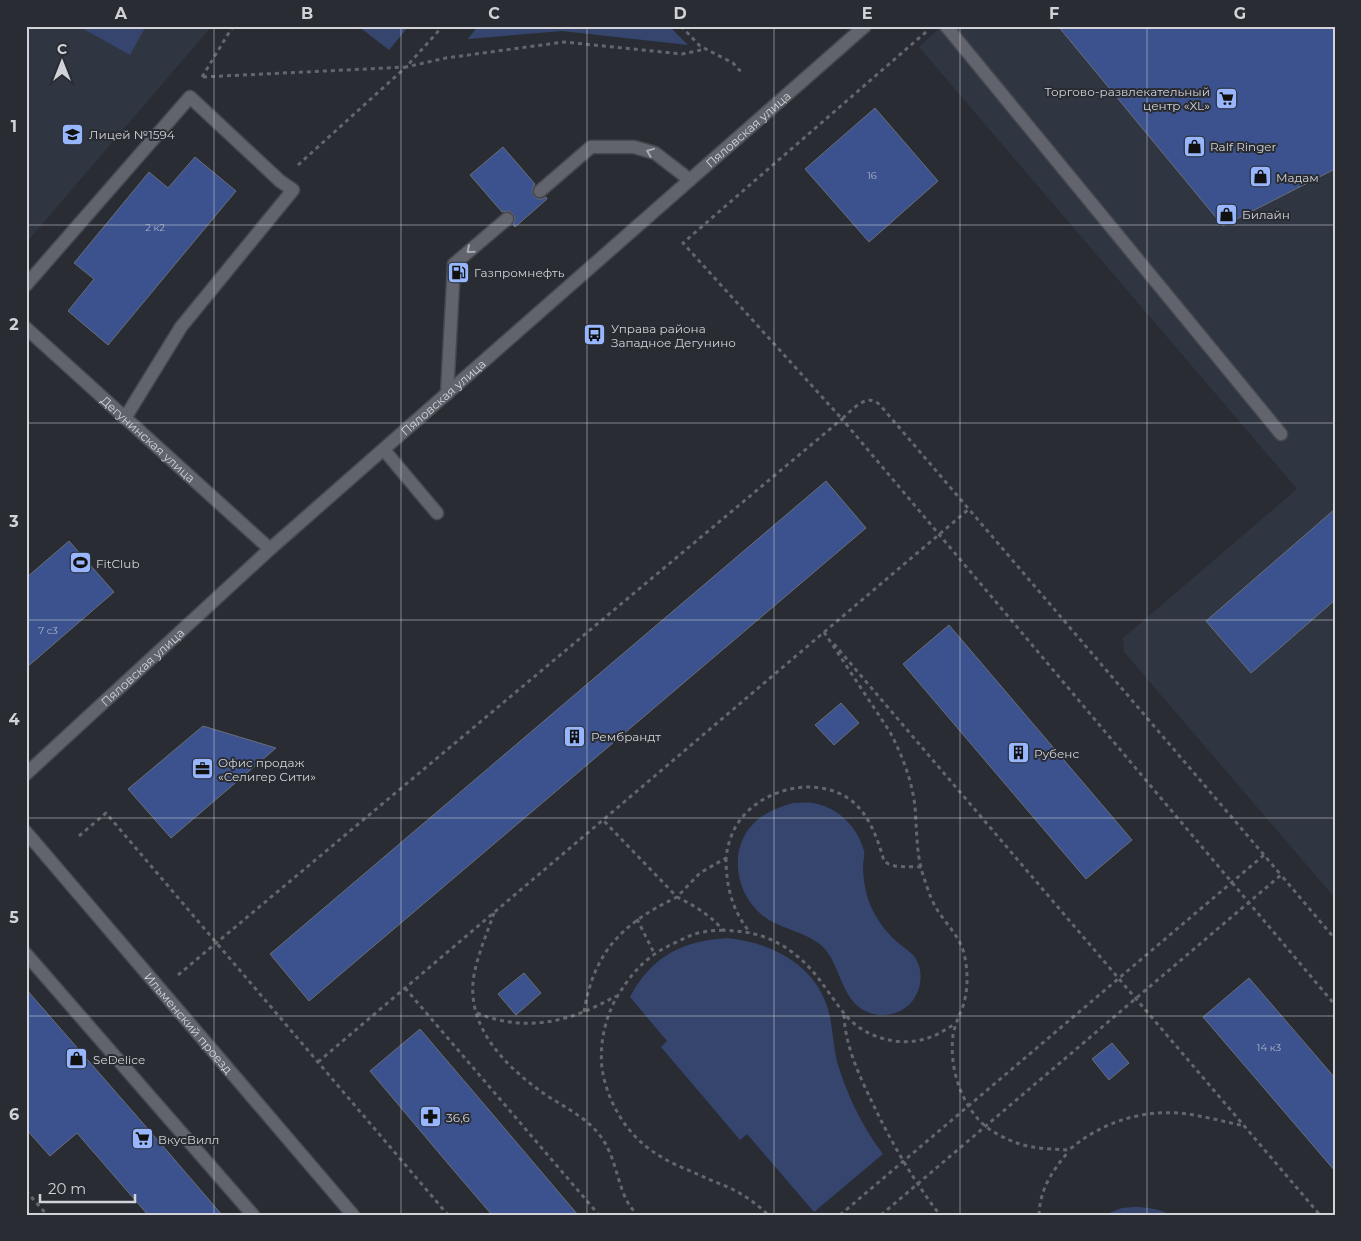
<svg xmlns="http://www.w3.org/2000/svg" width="1361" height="1241" font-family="Montserrat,sans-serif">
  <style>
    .built { fill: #2f3541 }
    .green { fill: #35456e }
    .building { fill: #3b528f; stroke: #6a6e76 }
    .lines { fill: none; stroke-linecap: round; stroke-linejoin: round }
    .service-casing { stroke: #47494f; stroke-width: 15 }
    .minor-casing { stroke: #47494f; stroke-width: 15 }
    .tertiary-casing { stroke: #47494f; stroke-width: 15 }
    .path { stroke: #63666c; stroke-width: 3; stroke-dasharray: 4 4; stroke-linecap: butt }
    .service { stroke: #61646c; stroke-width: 12 }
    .minor { stroke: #61646c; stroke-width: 12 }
    .tertiary { stroke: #61646c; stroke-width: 12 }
    .oneway { stroke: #aaacb2 }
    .grid { fill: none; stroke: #d1d3d8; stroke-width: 1; stroke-opacity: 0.55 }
    .labels { text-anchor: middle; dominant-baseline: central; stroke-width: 4; stroke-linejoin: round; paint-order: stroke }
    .number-label { font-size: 10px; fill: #acb3c6 }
    .poi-label { font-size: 12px; fill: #d1d3d8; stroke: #292c33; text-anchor: start }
    .street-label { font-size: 12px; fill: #d1d3d8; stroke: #292c33 }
    .neatline { fill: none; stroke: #d1d3d8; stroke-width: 2 }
    .grid-label { font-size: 16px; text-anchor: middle; font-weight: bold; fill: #d1d3d8 }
  </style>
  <rect width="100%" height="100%" fill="#292c33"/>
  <!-- built -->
  <path class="built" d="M26 26H212L27 242H26Z
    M942 26H1335V898L1124 652 1123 638 1297 489 919 47Z"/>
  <!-- green -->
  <path class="green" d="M78 26H146L130 55Z
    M358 26H409L389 50Z
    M478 26H669L688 45 562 31 468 39Z
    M793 803C799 803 806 802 812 803 837 806 858 827 864 851 865 856 863 861 863 866 863 880 866 895 871 907 876 917 882 927 890 935 897 943 906 948 913 955 925 969 922 991 910 1004 898 1016 879 1018 865 1011 840 998 841 964 822 946 805 931 779 929 762 915 734 892 728 846 756 821 766 812 780 807 793 803Z
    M727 938C770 942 815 964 828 1009 833 1027 833 1047 838 1065 848 1097 863 1128 883 1154L814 1212 747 1134 740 1140 661 1047 667 1041 630 997C652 956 682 941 727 938Z
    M1134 1207C1147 1207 1159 1209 1171 1215H1104L1122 1208Z"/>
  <!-- building -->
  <path class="building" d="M1058 26H1335V169L1223 226Z
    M875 108 938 181 869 242 805 169Z
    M503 147 535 184 532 189 534 196 538 199H542L546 197 547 199 515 227 513 225 515 218 513 214 509 211 502 212 470 175Z
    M195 157 236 191 108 345 68 311 94 279 74 263 149 172 168 188Z
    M826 481 866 528 309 1001 270 954Z
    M1335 509V600L1251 673 1206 621Z
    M69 541 114 592 26 668V578Z
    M949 625 1132 840 1086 879 903 664Z
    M841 703 859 723 834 745 815 725Z
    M203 726 276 748 171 838 128 789Z
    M524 973 541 993 516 1015 498 994Z
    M1249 978 1335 1078V1171L1203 1017Z
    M26 989 168 1152 222 1215H148L77 1133 50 1156 26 1129Z
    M420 1029 500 1123 578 1215H492L450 1166 370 1071Z
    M1112 1043 1129 1063 1109 1080 1092 1059Z"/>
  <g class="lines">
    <defs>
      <path id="service" d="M946 26 1281 434
        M540 191 591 147H634L655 153 690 180
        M26 285 190 97 280 181 293 190 181 327 125 418
        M447 394 454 264 507 219
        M384 450 437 513
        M26 954 253 1215"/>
      <g id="minor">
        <path id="s1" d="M26 328 270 549"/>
      </g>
      <g id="tertiary">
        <path id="s2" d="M26 774 270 549 865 26"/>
        <path id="s3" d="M26 832 353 1215"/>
      </g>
    </defs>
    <!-- service casing -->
    <use href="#service" class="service-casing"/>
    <!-- minor casing -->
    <use href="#minor" class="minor-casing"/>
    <!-- tertiary casing -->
    <use href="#tertiary" class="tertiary-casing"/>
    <!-- path -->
    <path class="path" d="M681 26 700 46 733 63 743 74
      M926 32 683 243 842 419C853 409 867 392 880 405L1264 855
      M202 77 233 26
      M203 77 406 67 443 26
      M298 165 406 67 446 58 564 42 682 54 706 49
      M824 632 890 732C902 755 912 780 915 807 917 831 916 855 924 878 927 887 930 897 935 906 945 924 961 936 965 958 968 973 968 991 963 1006 959 1016 955 1025 953 1035 949 1066 960 1103 984 1125 992 1132 1006 1139 1017 1143 1033 1149 1052 1149 1069 1150 1101 1122 1145 1108 1188 1114 1207 1117 1226 1122 1245 1126
      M834 644 1320 1215
      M79 836 106 813 448 1215
      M726 858C726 877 729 898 739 916 742 922 746 927 750 933
      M921 867C909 866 893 869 884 861 878 840 870 816 852 801 821 777 772 786 746 813 734 825 728 841 726 858L700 873 677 897C695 906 710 915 723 930 732 931 741 931 750 933 767 936 784 945 797 956 816 971 828 993 843 1012 862 1037 898 1048 928 1038 938 1035 946 1029 955 1024
      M494 913C487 933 478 954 474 975 465 1026 505 1066 543 1093 562 1106 583 1115 598 1133 613 1151 615 1171 623 1192 626 1201 631 1208 637 1215
      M637 919 654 953
      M723 930C717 931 710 930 704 932 695 933 687 937 679 941 651 953 636 967 620 992 606 1013 599 1043 602 1068 607 1102 627 1135 655 1153 671 1164 689 1170 706 1178 719 1184 733 1188 744 1196 753 1201 761 1208 768 1215
      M178 975 842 419 1335 1005
      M405 988 599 1215
      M584 1012C594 951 623 923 677 897L603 820
      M477 1013C527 1033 570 1022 616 996
      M844 1015C845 1045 859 1075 872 1102 891 1142 913 1180 940 1215
      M318 1062 969 509
      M26 1191 47 1215
      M840 1215 1264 855 1281 875
      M881 1215 1281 875 1335 939
      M1039 1215C1040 1188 1053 1170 1069 1151"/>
    <!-- service -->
    <use href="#service" class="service"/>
    <!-- minor -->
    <use href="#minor" class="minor"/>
    <!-- tertiary -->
    <use href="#tertiary" class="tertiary"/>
  </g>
  <!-- one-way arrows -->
  <defs><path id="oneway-chevron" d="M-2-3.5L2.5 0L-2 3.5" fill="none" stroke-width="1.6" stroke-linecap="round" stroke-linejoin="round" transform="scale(1.25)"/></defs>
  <g class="oneway">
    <use href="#oneway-chevron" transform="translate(650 152) rotate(-158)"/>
    <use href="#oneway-chevron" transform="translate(470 250) rotate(139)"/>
  </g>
  <!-- grid -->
  <path class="grid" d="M214 26V1215M401 26V1215M587 26V1215M774 26V1215M960 26V1215M1147 26V1215M26 225H1335M26 423H1335M26 620H1335M26 818H1335M26 1016H1335"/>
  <!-- icons -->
  <defs>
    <symbol id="supermarket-square" viewBox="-11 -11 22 22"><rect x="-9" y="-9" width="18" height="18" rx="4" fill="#97b6fd" stroke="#292c33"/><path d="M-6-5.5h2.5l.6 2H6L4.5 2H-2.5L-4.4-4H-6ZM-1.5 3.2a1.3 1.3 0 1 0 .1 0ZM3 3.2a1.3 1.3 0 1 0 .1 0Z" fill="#111"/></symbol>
    <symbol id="school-square" viewBox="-11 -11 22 22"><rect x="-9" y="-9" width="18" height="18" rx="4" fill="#97b6fd" stroke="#292c33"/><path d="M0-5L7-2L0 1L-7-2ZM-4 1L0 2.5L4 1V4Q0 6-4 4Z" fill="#111"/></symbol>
    <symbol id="shop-square" viewBox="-11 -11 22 22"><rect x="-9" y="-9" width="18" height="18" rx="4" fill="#97b6fd" stroke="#292c33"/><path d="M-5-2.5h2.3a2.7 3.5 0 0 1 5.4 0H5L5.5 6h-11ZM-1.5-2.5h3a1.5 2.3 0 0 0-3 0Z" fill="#111"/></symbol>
    <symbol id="fuel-square" viewBox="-11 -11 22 22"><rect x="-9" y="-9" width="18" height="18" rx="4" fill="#97b6fd" stroke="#292c33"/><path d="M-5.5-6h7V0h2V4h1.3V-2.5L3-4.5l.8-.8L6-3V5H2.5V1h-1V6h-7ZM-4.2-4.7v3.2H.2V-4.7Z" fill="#111"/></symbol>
    <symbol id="bus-square" viewBox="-11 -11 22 22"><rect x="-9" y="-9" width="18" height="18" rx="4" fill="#97b6fd" stroke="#292c33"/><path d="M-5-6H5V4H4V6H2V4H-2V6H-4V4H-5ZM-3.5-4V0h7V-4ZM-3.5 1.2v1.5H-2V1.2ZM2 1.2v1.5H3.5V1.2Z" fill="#111"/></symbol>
    <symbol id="stadium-square" viewBox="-11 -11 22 22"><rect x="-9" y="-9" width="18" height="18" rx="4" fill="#97b6fd" stroke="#292c33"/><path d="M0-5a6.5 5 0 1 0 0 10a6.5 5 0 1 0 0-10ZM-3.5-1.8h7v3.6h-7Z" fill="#111"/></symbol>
    <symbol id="building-square" viewBox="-11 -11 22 22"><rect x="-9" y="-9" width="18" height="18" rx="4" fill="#97b6fd" stroke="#292c33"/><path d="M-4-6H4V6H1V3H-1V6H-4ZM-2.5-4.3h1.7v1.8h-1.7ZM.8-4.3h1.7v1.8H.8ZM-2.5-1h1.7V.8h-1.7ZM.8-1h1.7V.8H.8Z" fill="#111"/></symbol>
    <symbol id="office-square" viewBox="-11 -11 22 22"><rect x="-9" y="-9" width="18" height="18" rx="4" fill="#97b6fd" stroke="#292c33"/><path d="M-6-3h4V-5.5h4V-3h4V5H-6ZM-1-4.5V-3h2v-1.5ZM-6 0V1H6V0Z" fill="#111"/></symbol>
    <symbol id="pharmacy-square" viewBox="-11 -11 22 22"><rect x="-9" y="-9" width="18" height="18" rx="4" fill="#97b6fd" stroke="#292c33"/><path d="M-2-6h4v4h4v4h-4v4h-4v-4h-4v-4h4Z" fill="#111"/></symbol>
  </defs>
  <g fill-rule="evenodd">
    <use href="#supermarket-square" x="1214" y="86" width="25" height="25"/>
    <use href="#school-square" x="60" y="122" width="25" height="25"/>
    <use href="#shop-square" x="1182" y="134" width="25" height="25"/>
    <use href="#shop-square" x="1248" y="164" width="25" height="25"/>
    <use href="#shop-square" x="1214" y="202" width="25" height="25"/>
    <use href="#fuel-square" x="446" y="260" width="25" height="25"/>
    <use href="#bus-square" x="582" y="322" width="25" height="25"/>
    <use href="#stadium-square" x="68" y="550" width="25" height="25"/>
    <use href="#building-square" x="562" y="724" width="25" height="25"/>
    <use href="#building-square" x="1006" y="740" width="25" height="25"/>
    <use href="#office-square" x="190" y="756" width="25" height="25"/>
    <use href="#shop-square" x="64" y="1046" width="25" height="25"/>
    <use href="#pharmacy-square" x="418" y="1104" width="25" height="25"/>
    <use href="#supermarket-square" x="130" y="1126" width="25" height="25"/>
  </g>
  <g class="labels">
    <!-- number labels -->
    <g class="number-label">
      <text x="872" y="175">16</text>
      <text x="155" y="227">2 к2</text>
      <text x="48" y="630">7 с3</text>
      <text x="1269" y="1047">14 к3</text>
    </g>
    <!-- poi labels -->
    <g class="poi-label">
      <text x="1210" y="91" text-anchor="end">Торгово-развлекательный<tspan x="1210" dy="14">центр «XL»</tspan></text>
      <text x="89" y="134">Лицей №1594</text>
      <text x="1210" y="146">Ralf Ringer</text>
      <text x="1276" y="177">Мадам</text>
      <text x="1242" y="214">Билайн</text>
      <text x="474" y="272">Газпромнефть</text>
      <text x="611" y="328">Управа района<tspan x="611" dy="14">Западное Дегунино</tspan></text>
      <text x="96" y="563">FitClub</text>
      <text x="591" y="736">Рембрандт</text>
      <text x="1034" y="753">Рубенс</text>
      <text x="218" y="762">Офис продаж<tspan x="218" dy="14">«Селигер Сити»</tspan></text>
      <text x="93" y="1059">SeDelice</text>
      <text x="446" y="1117">36,6</text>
      <text x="158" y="1139">ВкусВилл</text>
    </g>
    <!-- street labels -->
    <g class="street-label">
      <text stroke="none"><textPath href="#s2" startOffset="968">Пяловская улица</textPath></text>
      <text stroke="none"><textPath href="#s2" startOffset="562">Пяловская улица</textPath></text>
      <text stroke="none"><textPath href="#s1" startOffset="165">Дегунинская улица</textPath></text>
      <text stroke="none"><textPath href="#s2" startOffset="158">Пяловская улица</textPath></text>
      <text stroke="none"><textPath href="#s3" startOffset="251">Ильменский проезд</textPath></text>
    </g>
  </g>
  <!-- border -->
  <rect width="1361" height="1241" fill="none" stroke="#292c33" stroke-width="55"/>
  <!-- north arrow -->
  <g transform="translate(62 62)" stroke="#292c33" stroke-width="4" paint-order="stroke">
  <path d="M0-4L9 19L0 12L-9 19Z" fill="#d1d3d8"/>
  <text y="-8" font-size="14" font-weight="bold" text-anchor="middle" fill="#d1d3d8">С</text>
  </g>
  <!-- scale -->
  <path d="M40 1194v8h95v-8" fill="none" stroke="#d1d3d8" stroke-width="2.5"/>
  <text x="48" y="1194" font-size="15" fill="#d1d3d8" stroke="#292c33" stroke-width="4" paint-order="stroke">20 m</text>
  <rect x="28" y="28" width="1306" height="1186" class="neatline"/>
  <g class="grid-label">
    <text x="121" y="19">A</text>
    <text x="307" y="19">B</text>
    <text x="494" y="19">C</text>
    <text x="680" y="19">D</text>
    <text x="867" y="19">E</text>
    <text x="1054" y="19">F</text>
    <text x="1240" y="19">G</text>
    <text x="14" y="132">1</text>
    <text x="14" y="330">2</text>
    <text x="14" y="527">3</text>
    <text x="14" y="725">4</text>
    <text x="14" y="923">5</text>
    <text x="14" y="1120">6</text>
  </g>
</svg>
